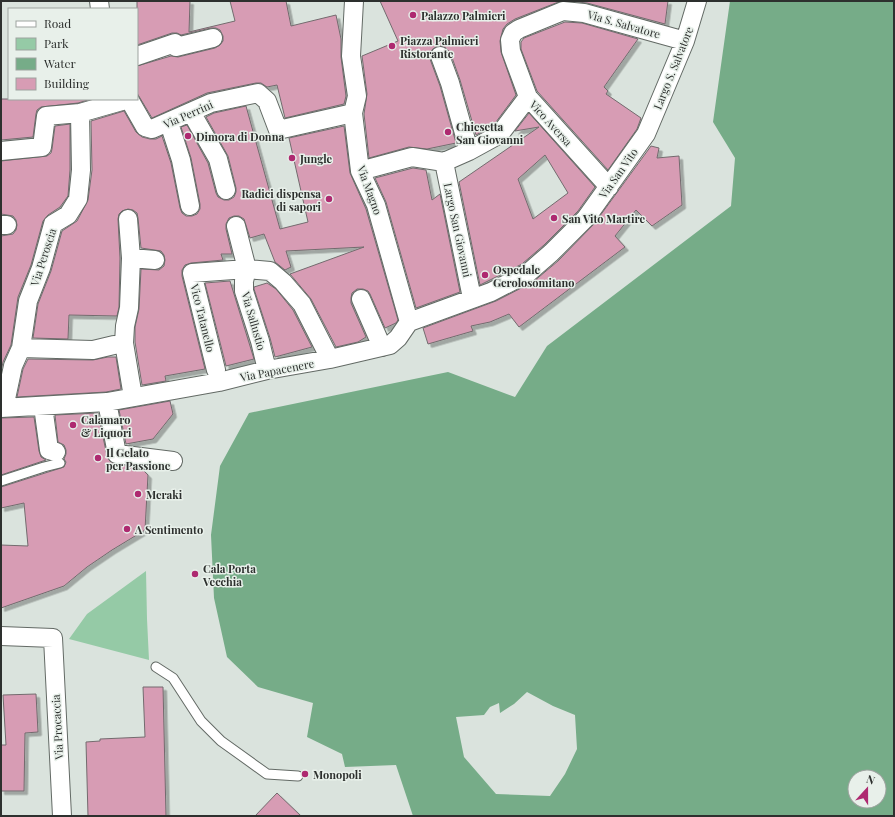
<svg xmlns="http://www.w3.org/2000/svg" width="895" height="817" font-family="'Playfair Display',serif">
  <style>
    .green { fill: #95caa6 }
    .water { fill: #76ac88; fill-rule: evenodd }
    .building { fill: #d79cb4; stroke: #736b6e; fill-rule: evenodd; filter: url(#shadow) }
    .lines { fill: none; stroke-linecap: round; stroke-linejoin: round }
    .service-casing { stroke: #636a65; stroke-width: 11 }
    .minor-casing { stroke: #636a65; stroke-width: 20 }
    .service { stroke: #fff; stroke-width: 9 }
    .minor { stroke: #fff; stroke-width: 18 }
    .poi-dot { fill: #ae2970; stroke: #e8f0ea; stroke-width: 1.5 }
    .labels { text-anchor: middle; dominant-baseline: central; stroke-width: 3; stroke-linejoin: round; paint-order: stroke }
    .poi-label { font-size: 11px; font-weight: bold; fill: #2d302e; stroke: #e8f0ea; text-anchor: start }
    .street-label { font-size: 11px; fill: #2d302e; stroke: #e8f0ea }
  </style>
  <defs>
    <filter id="shadow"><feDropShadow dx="3.5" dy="3.5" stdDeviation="0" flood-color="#0004"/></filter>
  </defs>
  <rect width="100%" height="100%" fill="#dae3dd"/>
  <!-- green -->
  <path class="green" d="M146 571 147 619 149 660 69 639 87 614Z"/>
  <!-- water -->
  <path class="water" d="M730 1H894V816H413L396 765 345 767 342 754 307 737 313 703 258 687 227 657 214 598 211 535 220 466 249 413 448 372 515 397 547 346 731 206 735 158 713 122ZM527 692 553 706 575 715 577 749 565 774 550 796 496 794 464 757 456 717 484 715 490 707 499 703 500 713 514 704ZM855 777H879V801H855Z"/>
  <!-- building -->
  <path class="building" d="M137 1H190L189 32 235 21 230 1H286L291 26 336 15 341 39V57L346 96 344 104 285 118 277 85 267 87 261 83H256L207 93 152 118 137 93V66L171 56 178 57 215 48 220 45 223 41V36L220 30 216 28H211L181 35 177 33H172L137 45Z
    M380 1H561L515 19 507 24 503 29 500 41 501 52 516 95 493 126 476 135 460 80 450 52 446 48 441 46H437L432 50 430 55V59L440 86 456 143 427 149 409 147 369 158 364 114 367 94 362 56 398 41Z
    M569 1H668L665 24 587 3Z
    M565 22 582 23 638 39 604 87 608 91 606 94 641 118 637 129 608 170 537 91 521 49V42L524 38Z
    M1 99H91L78 103 41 107 37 110 36 114 33 137 1 140Z
    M246 106 280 229 308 222 289 138 344 126 350 173 366 209 398 320 396 323 385 328 370 294 368 291 363 289H357L352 293 351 298V303L366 337 358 342 336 347 311 299 290 274 364 247 286 251 291 267 285 270 275 262 264 234 250 238 244 219 239 216H234L229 218 226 224V229L232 254H221L223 260 191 263 185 265 182 270V276L205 369 165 376 166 381 142 385 135 342V327L139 309 141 269 159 270 164 266 165 260 164 255 161 251 141 248 138 218 137 213 133 210 128 209 122 211 119 214 118 219 120 258 119 307 117 316 69 315 68 339 33 338 38 304 51 271 62 231 77 221 88 200 92 170 91 121 124 111 136 132 142 137 150 139H156L162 136 171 163 180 208 182 213 186 216H192L197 214 200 209V204L191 158 181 127 187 125 208 163 216 193 218 197 224 200H229L234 197 236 192V188L228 156 206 117 214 113Z
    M529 113 595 187 578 211 544 245 522 264 480 285 459 182 539 127 515 131ZM545 155 568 193 533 219 518 179Z
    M70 124V170L68 196 60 207 48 215 43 221 31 265 18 297 11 345 3 362 1 372V236L13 234 16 230 17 225 16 220 13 216 1 214V161L47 156 51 153 52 149 55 126Z
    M651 146 659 148 657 158 679 156 682 205 652 226 636 210 615 236 625 247 519 327 509 314 490 322 471 326 473 331 428 344 423 328 496 301 533 282 558 261 594 224Z
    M413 168 426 170 432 200 440 194 460 292 416 308 386 202 375 178Z
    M230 281 254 359 226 366 205 283Z
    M267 283 276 289 293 310 312 347 275 357 270 338 254 289V287Z
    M108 357H116L121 389 106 392 17 397 23 369 28 359 93 360Z
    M170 401 173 414 153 439 126 444 119 410Z
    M98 413 107 456 110 461 116 464 141 468 148 475 145 530 112 550 87 567 64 586 1 608V545L28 546 24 503 1 508V487L64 467 66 462 64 459 66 454V450L64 445 58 442 55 415Z
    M34 417 39 451 41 457 46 460 1 475V418Z
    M143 687H163L166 816H88L86 742 100 741V739L145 737Z
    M36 694 38 732 25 733 24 791H1V745H6L3 695Z
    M277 793 301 816H255Z"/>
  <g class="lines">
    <defs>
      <path id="service" d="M1 481 44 467 60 463
        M156 667 173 678 201 721 221 741 267 774 298 776"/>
      <path id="minor" d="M99 1 100 9
        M354 1 351 56 357 96 353 113 360 171 376 205 409 322
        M137 56 175 43 176 47 213 38
        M440 56 450 83 469 151
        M191 112 218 159 226 190
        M169 123 181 160 190 206
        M1 151 42 147 46 116 80 113 129 99 145 127 152 129 211 103 258 93 267 101 278 130 353 113
        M444 162 472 298
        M360 171 412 157 444 162 469 151 500 134 528 97
        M609 187 528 97 511 51 510 40 513 33 519 29 563 11 584 13 685 41
        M128 219 131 258 129 308 125 326 124 343 133 397
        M1 225H7
        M236 226 247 269 244 281V291L260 341 267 370
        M131 258 155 260
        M361 299 382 347
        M409 322 491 292 528 273 551 253 586 218 646 134 685 41 697 1
        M21 348 93 350 114 345
        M216 370 192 273 247 269 270 271 283 282 302 304 330 359
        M107 402 117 454 173 461
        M43 406 49 450 56 452
        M1 408 107 402 219 382 267 370 330 359 390 345 398 338 409 322
        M4 408 13 366 21 348 28 301 41 268 53 224 68 215 78 199 81 170 80 113
        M1 636 53 638 62 816"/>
    </defs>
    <!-- service casing -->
    <use href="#service" class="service-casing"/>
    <!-- minor casing -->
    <use href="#minor" class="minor-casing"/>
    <!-- service -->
    <use href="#service" class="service"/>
    <!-- minor -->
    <use href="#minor" class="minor"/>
  </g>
  <!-- markers -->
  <g class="poi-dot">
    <circle cx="413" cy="15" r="4"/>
    <circle cx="392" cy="46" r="4"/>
    <circle cx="448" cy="132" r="4"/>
    <circle cx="188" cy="136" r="4"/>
    <circle cx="292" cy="158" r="4"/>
    <circle cx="329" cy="199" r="4"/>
    <circle cx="554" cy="218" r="4"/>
    <circle cx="485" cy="275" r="4"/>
    <circle cx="73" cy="425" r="4"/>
    <circle cx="98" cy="458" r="4"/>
    <circle cx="138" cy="494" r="4"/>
    <circle cx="127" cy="529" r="4"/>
    <circle cx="195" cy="574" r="4"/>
    <circle cx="305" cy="774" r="4"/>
  </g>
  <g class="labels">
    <!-- poi labels -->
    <g class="poi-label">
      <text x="421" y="15">Palazzo Palmieri</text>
      <text x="400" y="40">Piazza Palmieri<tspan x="400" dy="13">Ristorante</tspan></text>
      <text x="456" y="126">Chiesetta<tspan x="456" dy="13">San Giovanni</tspan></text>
      <text x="196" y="136">Dimora di Donna</text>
      <text x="300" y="158">Jungle</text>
      <text x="321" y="193" text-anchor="end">Radici dispensa<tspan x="321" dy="13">di sapori</tspan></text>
      <text x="562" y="218">San Vito Martire</text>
      <text x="493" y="269">Ospedale<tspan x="493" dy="13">Gerolosomitano</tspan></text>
      <text x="81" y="419">Calamaro<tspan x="81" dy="13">&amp; Liquori</tspan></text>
      <text x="106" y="452">Il Gelato<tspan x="106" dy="13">per Passione</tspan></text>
      <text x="146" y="494">Meraki</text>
      <text x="135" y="529">A Sentimento</text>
      <text x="203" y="568">Cala Porta<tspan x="203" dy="13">Vecchia</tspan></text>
      <text x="313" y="774">Monopoli</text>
    </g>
    <!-- street labels -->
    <g class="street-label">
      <text transform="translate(624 24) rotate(16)">Via S. Salvatore</text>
      <text transform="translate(673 68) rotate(-68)">Largo S. Salvatore</text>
      <text transform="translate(188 114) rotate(-24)">Via Perrini</text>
      <text transform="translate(551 123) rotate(48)">Vico Aversa</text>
      <text transform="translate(618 173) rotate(-55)">Via San Vito</text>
      <text transform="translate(370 190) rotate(70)">Via Magno</text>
      <text transform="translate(458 230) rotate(78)">Largo San Giovanni</text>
      <text transform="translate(43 257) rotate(-72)">Via Peroscia</text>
      <text transform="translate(203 318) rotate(76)">Vico Tatanello</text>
      <text transform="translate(254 321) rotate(74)">Via Sallustio</text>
      <text transform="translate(277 370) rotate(-11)">Via Papacenere</text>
      <text transform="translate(57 727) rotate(-93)">Via Procaccia</text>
    </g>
  </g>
  <!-- border -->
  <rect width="895" height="817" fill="none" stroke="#2d302e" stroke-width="4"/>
  <!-- legend -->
  <rect x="8" y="8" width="130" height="92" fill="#e8f0ea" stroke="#9da39f"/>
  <rect x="16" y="21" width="20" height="6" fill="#ffffff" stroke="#9da39f"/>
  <text x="44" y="28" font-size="12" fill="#2d302e">Road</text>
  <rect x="16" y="38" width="20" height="12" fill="#95caa6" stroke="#9da39f"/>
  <text x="44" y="48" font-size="12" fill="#2d302e">Park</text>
  <rect x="16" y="58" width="20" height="12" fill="#76ac88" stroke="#9da39f"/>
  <text x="44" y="68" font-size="12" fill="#2d302e">Water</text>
  <rect x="16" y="78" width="20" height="12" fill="#d79cb4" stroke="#9da39f"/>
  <text x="44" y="88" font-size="12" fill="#2d302e">Building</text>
  <!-- north arrow -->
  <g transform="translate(867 789) rotate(21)"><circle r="19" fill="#e8f0ea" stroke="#9da39f"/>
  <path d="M0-3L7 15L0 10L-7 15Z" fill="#ae2970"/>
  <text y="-6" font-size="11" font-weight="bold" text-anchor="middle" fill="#2d302e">N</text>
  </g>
</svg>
